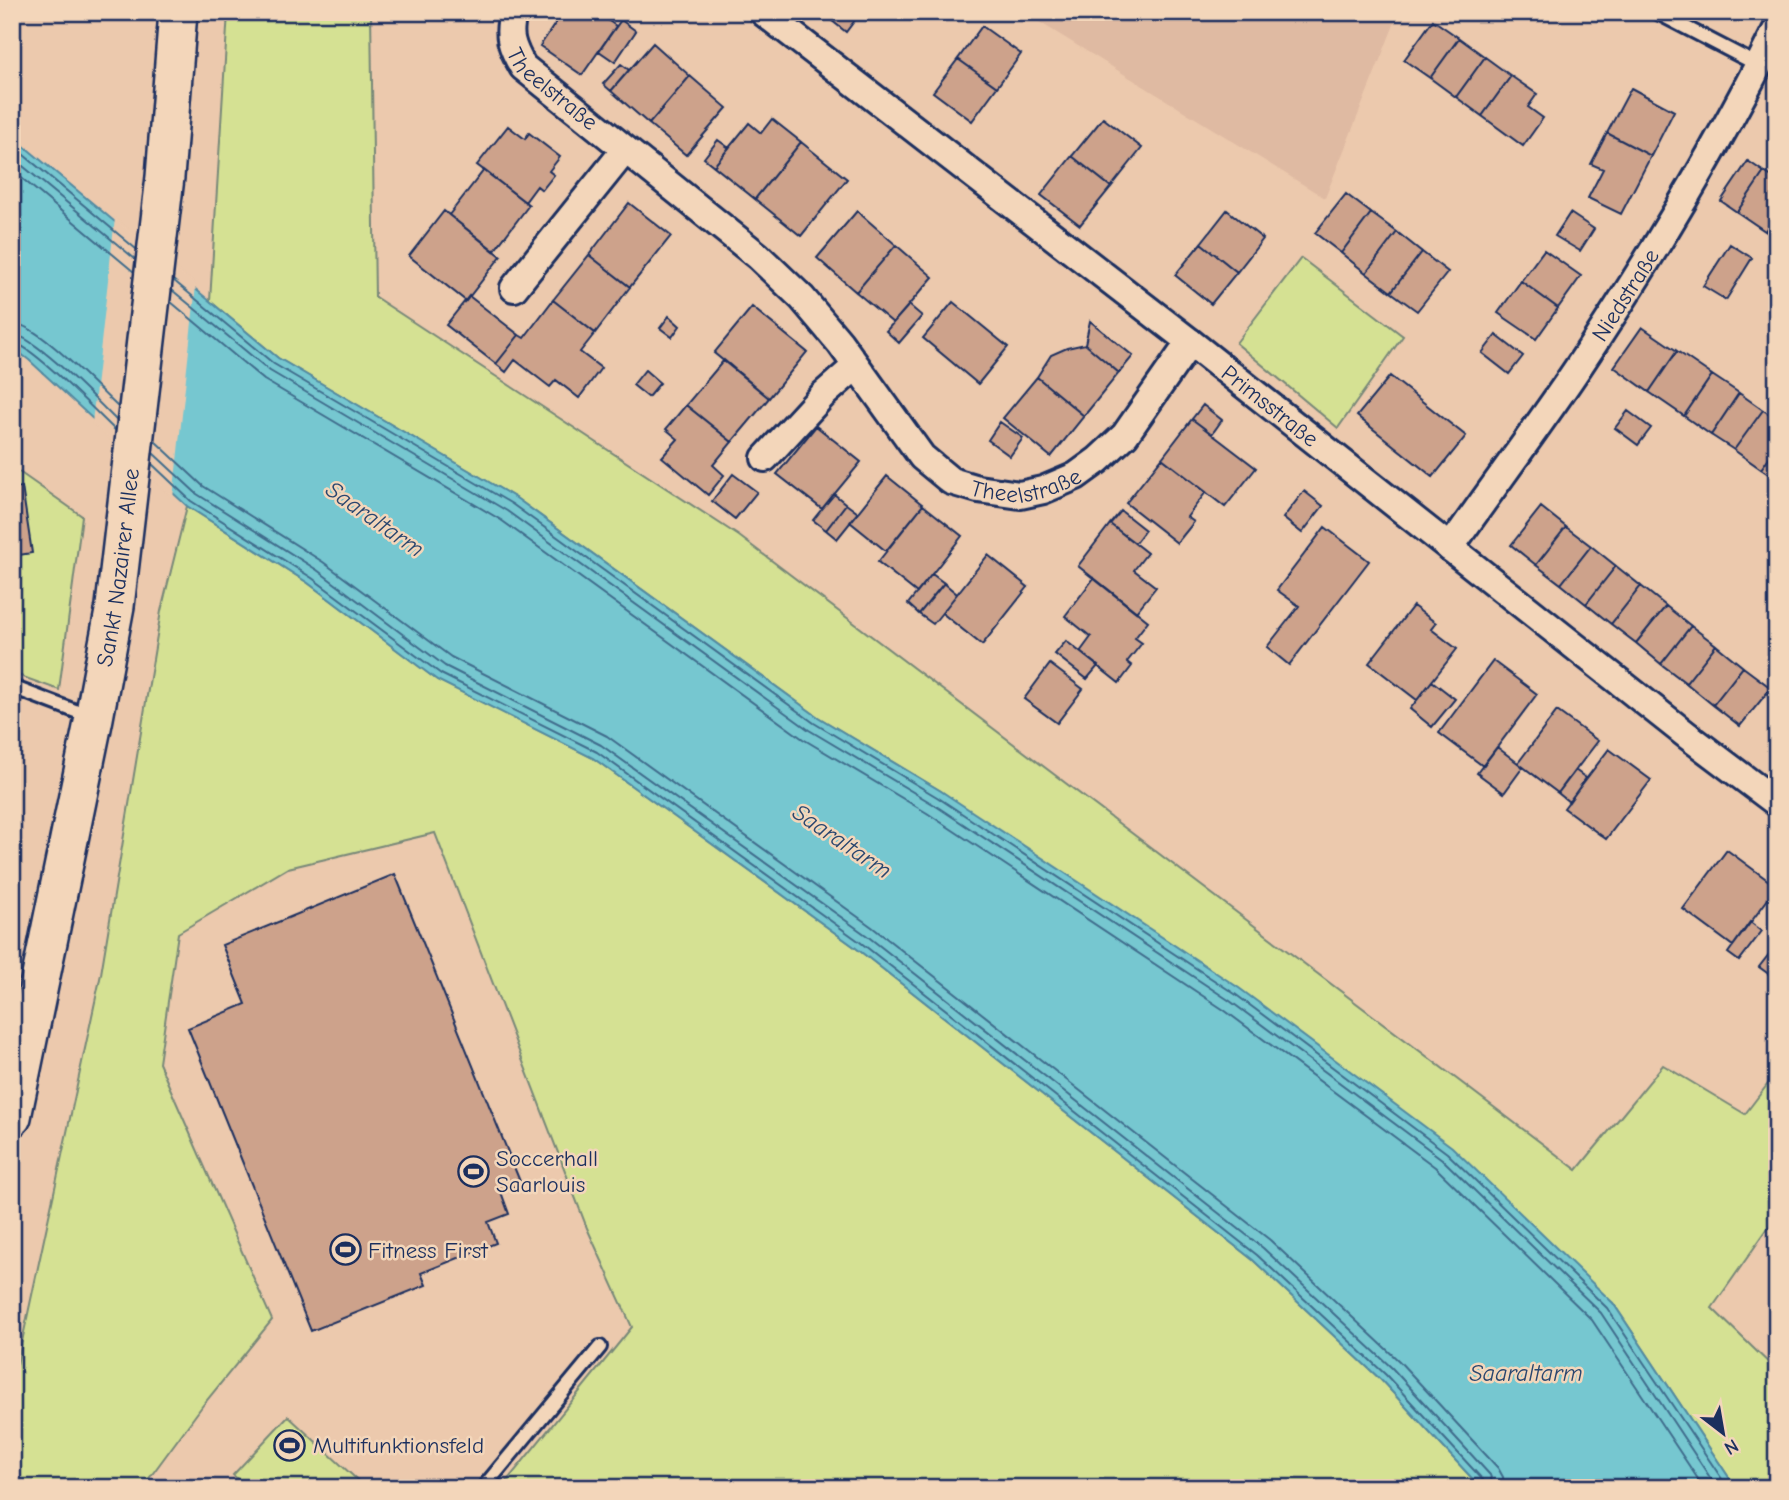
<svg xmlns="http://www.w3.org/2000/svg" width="1789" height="1500" font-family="'Comic Neue',sans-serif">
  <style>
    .built { fill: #dfbaa2 }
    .green { fill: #d5e193; stroke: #788878; stroke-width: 2 }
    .water { fill: #76c7d0; stroke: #528aa2; stroke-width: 2 }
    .pier { fill: #ecc9ad }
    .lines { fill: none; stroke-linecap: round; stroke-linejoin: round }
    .shore { stroke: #3f6c8c; stroke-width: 2 }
    .building { fill: #cda28b; stroke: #1b2f5e; stroke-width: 2 }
    .lane-casing { stroke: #1b2f5e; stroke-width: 18 }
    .street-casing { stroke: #1b2f5e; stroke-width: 32 }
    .secondary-casing { stroke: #1b2f5e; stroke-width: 42 }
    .lane { stroke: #f3d6ba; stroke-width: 12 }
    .street { stroke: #f3d6ba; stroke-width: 26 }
    .secondary { stroke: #f3d6ba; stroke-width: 37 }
    .labels { text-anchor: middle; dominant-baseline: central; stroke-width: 5; stroke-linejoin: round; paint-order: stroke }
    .street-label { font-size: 23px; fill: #1b2f5e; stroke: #f3d6ba }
    .poi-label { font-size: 23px; fill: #1b2f5e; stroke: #f3d6ba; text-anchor: start }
    .water-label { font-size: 24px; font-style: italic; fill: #29466f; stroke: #f3d6ba }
  </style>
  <rect width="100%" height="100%" fill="#ecc9ad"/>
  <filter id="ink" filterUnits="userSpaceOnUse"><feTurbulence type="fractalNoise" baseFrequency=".0143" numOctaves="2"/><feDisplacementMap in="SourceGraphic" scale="14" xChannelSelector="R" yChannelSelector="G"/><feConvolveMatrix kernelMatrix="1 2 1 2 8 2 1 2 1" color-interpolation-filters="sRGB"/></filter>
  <g filter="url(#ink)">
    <!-- built -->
    <path class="built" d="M1023 12H1399L1325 198Z"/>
    <!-- green -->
    <path class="green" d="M228 12H371L375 297 739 536 1577 1170 1663 1065 1745 1114 1777 1072V1215L1712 1308 1777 1371V1488H1736L1613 1303 941 791 818 717 516 498 278 358 210 301Z
      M1301 258 1403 336 1338 428 1236 343Z
      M12 467 82 516 59 690 12 673Z
      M187 506 308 583 437 680 593 758 856 948 1253 1260 1381 1380 1481 1488H501L632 1327 587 1228 435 833 288 868 178 933 159 1063 272 1320 203 1405 142 1488H12V1388L101 974 161 611Z
      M288 1416 366 1488H247L233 1475Z"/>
    <!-- water -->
    <path class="water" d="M12 136 278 358 516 498 818 717 941 791 1239 988 1452 1147 1613 1303 1736 1488H1481L1381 1380 1253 1260 856 948 593 758 437 680 308 583 187 506 29 360 12 347Z"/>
    <!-- pier -->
    <path class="pier" d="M115 218 196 285 173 498 92 423Z"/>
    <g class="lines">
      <!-- shore -->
      <path class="shore" d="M12 145 136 249
        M12 157 135 259
        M12 170 134 272
        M173 280 274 364 512 504 814 723 937 797 1235 994 1447 1153 1607 1308 1728 1488
        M172 290 270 371 507 511 809 730 933 804 1230 1001 1442 1159 1601 1313 1717 1488
        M171 302 264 380 501 520 803 739 927 813 1224 1010 1435 1167 1592 1320 1704 1488
        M12 323C39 324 96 387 118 407
        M12 334C34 335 98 402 116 420
        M12 342C31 344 98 414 115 430
        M155 441 203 486 323 562 451 657 607 736 872 927 1270 1240 1399 1361 1498 1468 1503 1477 1504 1488
        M153 453 197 494 317 570 445 666 601 745 866 935 1263 1248 1392 1368 1490 1475 1494 1488
        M152 464 191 501 312 578 441 674 597 752 860 942 1257 1255 1386 1375 1483 1480 1485 1488"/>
    </g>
    <!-- building -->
    <path class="building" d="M563 12H596L616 26 582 75 540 46Z
      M821 12H861L846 32Z
      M621 20 636 31 615 62 599 51Z
      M1433 20 1459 38 1430 78 1404 60Z
      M982 26 1021 54 997 87 958 59Z
      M1459 38 1485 57 1456 97 1430 78Z
      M653 43 690 76 649 124 611 91Z
      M1485 57 1511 76 1482 116 1456 97Z
      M958 59 997 87 972 121 933 92Z
      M621 64 629 70 611 91 603 84Z
      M690 76 727 108 686 155 649 124Z
      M1511 76 1537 94 1528 107 1543 118 1523 146 1482 116Z
      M1631 88 1674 111 1651 156 1607 133Z
      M1103 118 1142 148 1111 187 1072 156Z
      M772 119 801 142 755 199 714 166 749 123 761 133Z
      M508 126 525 139 529 133 560 157 549 171 554 175 542 190 537 186 525 202 477 165Z
      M1607 133 1651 156 1621 214 1588 198 1603 169 1591 164Z
      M718 140 729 148 714 166 704 158Z
      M801 142 847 179 801 236 755 199Z
      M1072 156 1111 187 1080 225 1041 195Z
      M1748 161 1764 172 1737 212 1721 201Z
      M484 170 529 205 494 251 449 215Z
      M1764 172 1777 180V213L1765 231 1737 212Z
      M1346 194 1371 213 1341 253 1315 233Z
      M629 203 671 236 630 287 589 255Z
      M1227 210 1263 239 1237 272 1201 243Z
      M444 211 501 256 466 301 409 256Z
      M857 211 896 245 856 292 817 258Z
      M1371 213 1397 232 1366 273 1341 253Z
      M1570 213 1594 229 1580 251 1555 236Z
      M1777 213V238L1765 231Z
      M1397 232 1422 252 1391 292 1366 273Z
      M1201 243 1237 272 1211 304 1175 275Z
      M1730 244 1752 258 1726 300 1703 286Z
      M896 245 933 277 893 323 856 292Z
      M1544 250 1581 276 1558 308 1521 281Z
      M1422 252 1448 272 1417 311 1391 292Z
      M589 255 630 287 595 333 553 300Z
      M1521 281 1558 308 1536 339 1498 313Z
      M469 296 519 335 496 364 446 325Z
      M553 300 595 333 580 352 601 368 579 398 556 380 550 387 515 360 506 372 496 364 519 335 524 338Z
      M953 302 1008 347 978 384 923 338Z
      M909 305 922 316 899 343 886 331Z
      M752 307 807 352 769 398 714 353Z
      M669 316 680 326 672 337 660 328Z
      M1090 321 1133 356 1119 373 1085 344Z
      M1642 327 1677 351 1649 392 1614 367Z
      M1496 335 1523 356 1509 374 1482 353Z
      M1085 344 1119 373 1084 416 1037 377 1051 355 1067 348Z
      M1677 351 1712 375 1684 416 1649 392Z
      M724 360 769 398 732 442 686 405Z
      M645 370 660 383 648 397 633 385Z
      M1712 375 1739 393 1711 435 1684 416Z
      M1390 376 1466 436 1433 477 1357 416Z
      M1037 377 1084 416 1051 457 1003 418Z
      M1739 393 1763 410 1734 450 1711 435Z
      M686 405 732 442 713 465 724 475 708 495 662 457 678 439 666 429Z
      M1203 405 1222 420 1212 434 1192 419Z
      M1763 410 1777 419V446L1761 469 1734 450Z
      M1628 411 1651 428 1638 445 1615 428Z
      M1192 419 1256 468 1225 507 1162 458Z
      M1000 422 1023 438 1010 456 988 440Z
      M816 426 861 462 822 509 777 474Z
      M1777 446V480L1761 469Z
      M1162 458 1206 492 1187 517 1194 522 1177 543 1126 503Z
      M733 474 757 492 735 519 712 501Z
      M887 476 923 505 886 551 850 522Z
      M22 487 32 553 12 556V489Z
      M1304 491 1323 506 1302 533 1283 518Z
      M834 494 846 504 826 530 813 520Z
      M846 504 858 513 837 539 826 530Z
      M923 505 962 536 917 593 878 562Z
      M1541 507 1566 527 1536 565 1511 545Z
      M1121 511 1145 530 1135 543 1110 524Z
      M1110 524 1147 553 1134 570 1156 587 1136 612 1078 566Z
      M1325 527 1369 561 1289 665 1267 647 1299 606 1277 590Z
      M1566 527 1591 546 1561 584 1536 565Z
      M1591 546 1616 566 1586 604 1561 584Z
      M988 555 1028 587 982 645 942 613Z
      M1616 566 1641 586 1611 624 1586 604Z
      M932 574 944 583 919 614 908 604Z
      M1094 578 1148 621 1135 638 1142 643 1127 662 1132 666 1119 683 1080 652 1091 637 1065 616Z
      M944 583 957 594 933 624 919 614Z
      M1641 586 1666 606 1636 643 1611 624Z
      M1413 606 1436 623 1431 629 1457 649 1417 700 1369 663Z
      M1666 606 1691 626 1661 664 1636 643Z
      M1691 626 1716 645 1686 683 1661 664Z
      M1066 641 1098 666 1087 679 1055 654Z
      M1716 645 1743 667 1713 705 1686 683Z
      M1493 661 1537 694 1483 766 1439 733Z
      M1050 664 1083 689 1057 723 1024 699Z
      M1743 667 1771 688 1740 726 1713 705Z
      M1432 681 1455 699 1432 727 1410 709Z
      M1557 711 1598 741 1558 793 1518 763Z
      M1497 747 1523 767 1504 793 1477 773Z
      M1609 749 1651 780 1606 839 1564 808Z
      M1575 770 1586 778 1569 802 1558 793Z
      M1727 850 1777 887 1733 946 1683 909Z
      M395 874 521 1184 501 1192 509 1214 488 1222 496 1243 421 1273 426 1285 311 1331 188 1028 246 1004 222 945Z
      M1750 922 1762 931 1739 961 1728 953Z
      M1777 944V980L1759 967Z"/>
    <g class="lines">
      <defs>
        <path id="lane" d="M1656 12 1758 65
          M12 687 91 717
          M483 1488 600 1347"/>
        <g id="street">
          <path id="s1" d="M514 12C506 34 512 48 523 67L758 256 802 298 840 343 922 457 951 481 978 489 1020 495 1043 490 1076 476 1098 460 1125 435 1190 342"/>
          <path id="s2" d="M763 12 1190 342 1688 736 1777 803"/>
          <path d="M514 288 625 150"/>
          <path d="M765 458 823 395 856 366"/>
          <path id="s3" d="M1450 548C1492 488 1536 430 1577 369 1650 260 1718 147 1777 29"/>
        </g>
        <g id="secondary">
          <path id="s4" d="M12 1117 94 718 115 606 165 177 178 12"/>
        </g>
      </defs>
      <!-- lane casing -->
      <use href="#lane" class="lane-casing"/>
      <!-- street casing -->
      <use href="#street" class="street-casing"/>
      <!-- secondary casing -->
      <use href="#secondary" class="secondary-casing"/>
      <!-- lane -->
      <use href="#lane" class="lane"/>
      <!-- street -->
      <use href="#street" class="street"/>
      <!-- secondary -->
      <use href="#secondary" class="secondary"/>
    </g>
  </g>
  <!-- icons -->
  <defs>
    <symbol id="stadium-ring" viewBox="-11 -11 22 22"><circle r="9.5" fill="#f3d6ba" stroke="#1b2f5e" stroke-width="1.5"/><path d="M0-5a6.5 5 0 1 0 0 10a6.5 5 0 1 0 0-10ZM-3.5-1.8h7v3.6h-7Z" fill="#1b2f5e"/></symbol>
  </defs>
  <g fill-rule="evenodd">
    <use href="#stadium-ring" x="456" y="1154" width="35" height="35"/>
    <use href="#stadium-ring" x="328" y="1232" width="35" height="35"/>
    <use href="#stadium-ring" x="272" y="1428" width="35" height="35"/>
  </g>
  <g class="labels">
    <!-- street labels -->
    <g class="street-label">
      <text stroke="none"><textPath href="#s1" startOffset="94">Theelstraße</textPath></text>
      <text stroke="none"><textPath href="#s3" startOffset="308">Niedstraße</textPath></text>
      <text stroke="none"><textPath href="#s2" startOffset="642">Primsstraße</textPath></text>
      <text stroke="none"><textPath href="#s1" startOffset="735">Theelstraße</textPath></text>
      <text stroke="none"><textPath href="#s4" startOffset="560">Sankt Nazairer Allee</textPath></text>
    </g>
    <!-- poi labels -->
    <g class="poi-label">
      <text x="496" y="1158">Soccerhall<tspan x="496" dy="26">Saarlouis</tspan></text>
      <text x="368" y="1250">Fitness First</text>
      <text x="313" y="1445">Multifunktionsfeld</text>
    </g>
    <!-- water labels -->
    <g class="water-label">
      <text transform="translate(375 519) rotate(35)">Saaraltarm</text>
      <text transform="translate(842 841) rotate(34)">Saaraltarm</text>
      <text x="1526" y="1373">Saaraltarm</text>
    </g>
  </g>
  <!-- margin -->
  <rect width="1789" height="1500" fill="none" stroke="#f3d6ba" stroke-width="42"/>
  <rect x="21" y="21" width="1747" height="1458" fill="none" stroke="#1b2f5e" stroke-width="2.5" filter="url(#ink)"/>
  <!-- north arrow -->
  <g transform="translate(1723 1433) rotate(149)" stroke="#f3d6ba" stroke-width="5" paint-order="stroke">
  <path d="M0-5L12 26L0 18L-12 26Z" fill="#1b2f5e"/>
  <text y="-10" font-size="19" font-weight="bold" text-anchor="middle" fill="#1b2f5e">N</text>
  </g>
</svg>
